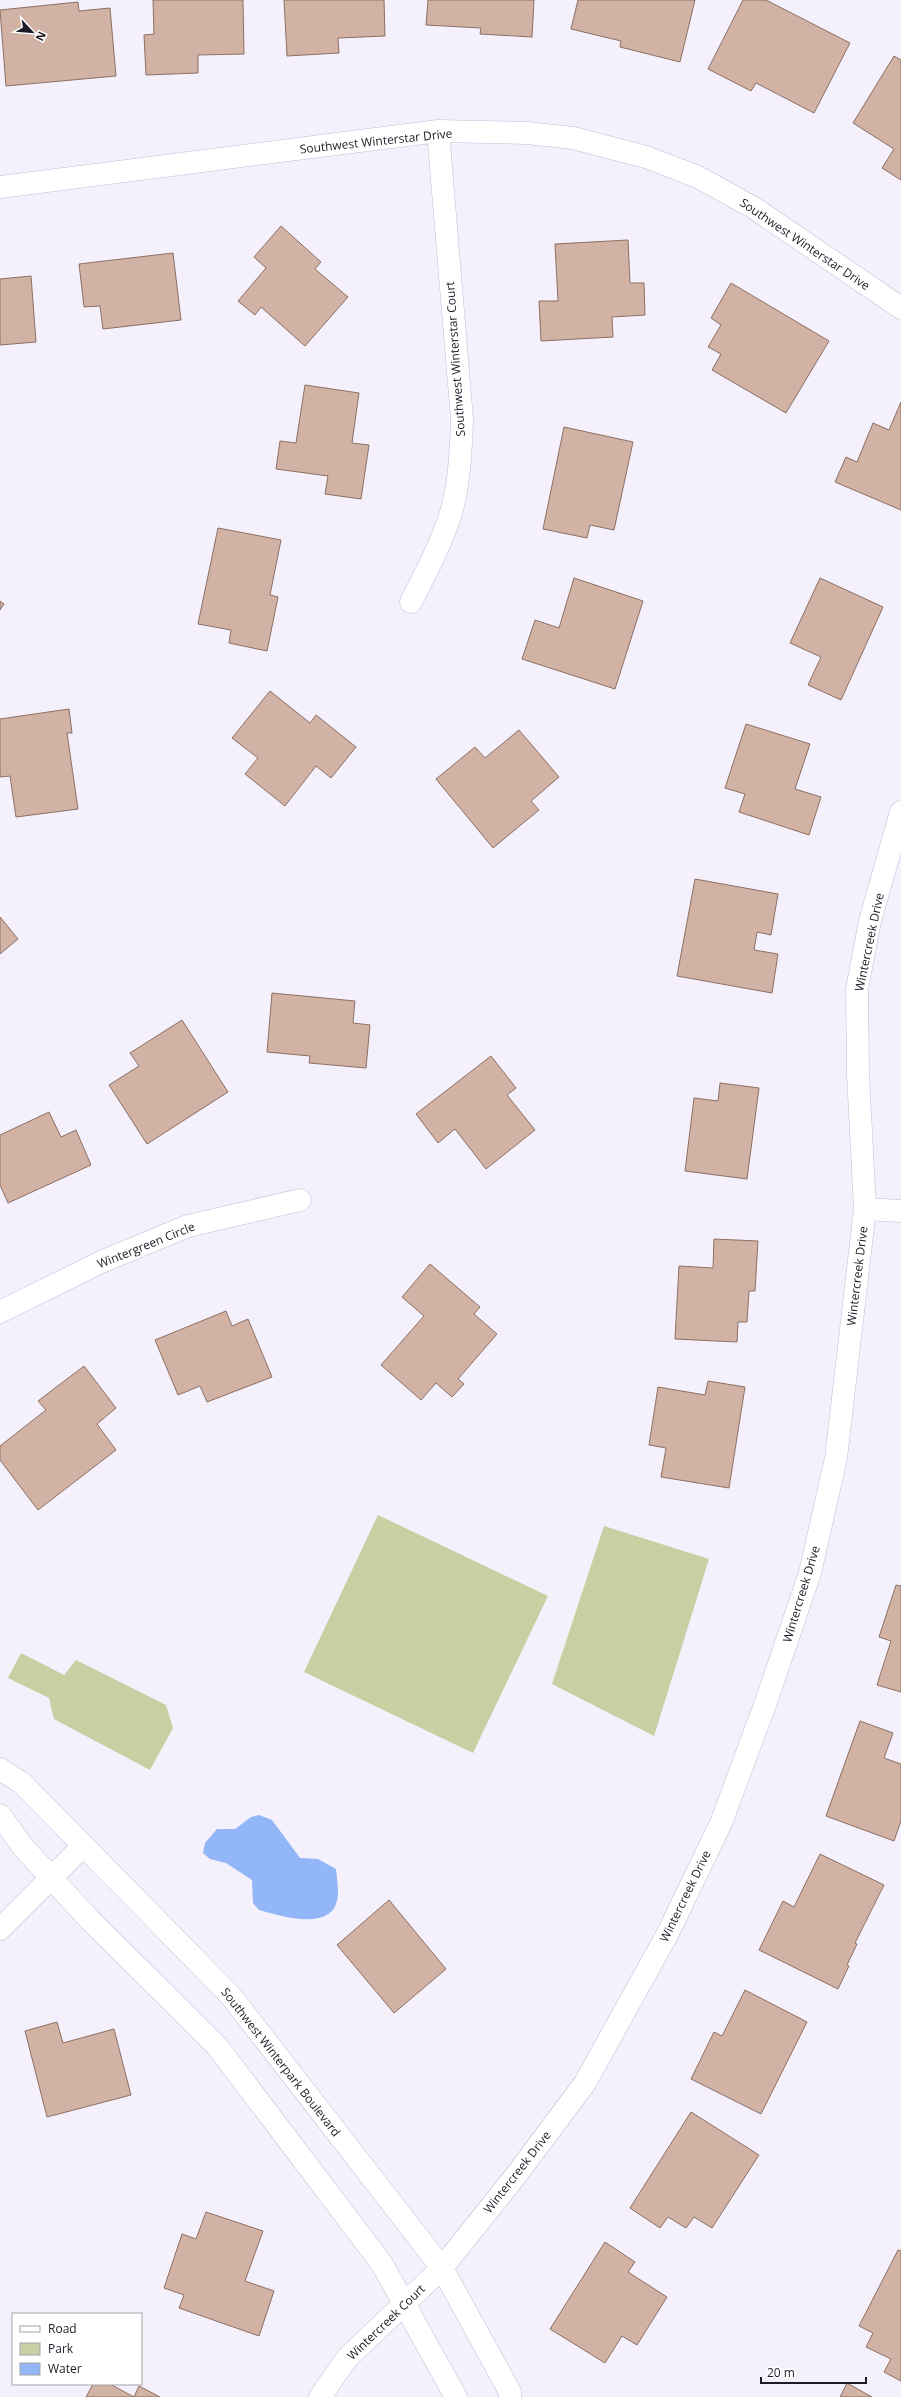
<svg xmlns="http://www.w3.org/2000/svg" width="901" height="2397" font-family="'Open Sans',sans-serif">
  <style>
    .green { fill: #c6d0a2 }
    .water { fill: #92b6f8 }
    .building { fill: #d1b2a4; stroke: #8c7063 }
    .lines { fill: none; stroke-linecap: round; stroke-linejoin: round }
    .minor-casing { stroke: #c4bcd9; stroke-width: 23 }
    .minor { stroke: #fff; stroke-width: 22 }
    .labels { text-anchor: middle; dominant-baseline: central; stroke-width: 3; stroke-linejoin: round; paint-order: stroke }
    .street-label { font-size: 12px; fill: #1f1b26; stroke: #fff }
  </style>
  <rect width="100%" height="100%" fill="#f4f0fc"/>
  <!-- green -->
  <path class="green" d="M378 1515 548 1596 473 1753 304 1672Z
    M604 1526 709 1559 654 1736 552 1684Z
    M21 1653 64 1675 76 1660 166 1705 173 1728 150 1770 54 1719 49 1698 8 1678Z"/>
  <!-- water -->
  <path class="water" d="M259 1815 272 1820 300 1858 318 1859 336 1869C337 1881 340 1893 336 1904 327 1930 279 1916 259 1910L253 1903 252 1880 226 1863 210 1859 203 1853 205 1843 217 1829H235L251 1817Z"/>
  <!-- building -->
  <path class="building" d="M153 0H243L244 54 198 55V73L146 75 144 35 154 34Z
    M284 0H384L385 36 338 38 339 53 287 56Z
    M428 0H534L532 37 480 34 481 28 426 25Z
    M578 0H695L680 62 620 47 621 41 571 29Z
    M743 0H766L850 43 814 113 756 83 751 91 708 69Z
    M78 2 79 11 110 8 116 76 6 86 0 10Z
    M894 56 901 60V180L882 168 894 149 853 123Z
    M281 226 321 262 315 269 348 297 305 346 261 307 255 315 238 301 266 268 254 257Z
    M628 240 630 283H644L645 315 612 317 613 337 541 341 539 301H558L555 244Z
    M173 253 181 320 103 329 100 306 84 307 79 264Z
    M31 276 36 342 0 345V279Z
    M731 283 829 341 786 413 712 370 721 354 708 347 721 325 711 318Z
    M305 385 359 393 352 443 369 445 361 499 325 494 328 476 276 469 280 441 296 443Z
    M901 402V510L835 482 846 457 857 462 873 423 889 430Z
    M564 427 633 442 614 530 590 525 587 538 543 529Z
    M218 528 281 540 270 595 278 597 267 651 229 643 231 630 198 624Z
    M574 578 643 601 615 689 522 659 535 620 559 628Z
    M820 578 883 607 841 700 808 685 821 657 790 643Z
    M0 601 4 604 0 610Z
    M270 691 310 723 316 715 356 747 331 778 316 766 285 806 245 774 258 758 232 738Z
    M69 709 72 733H67L78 809 16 817 10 776 0 777V719Z
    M746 724 810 744 795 789 821 797 809 835 739 812 745 794 725 788Z
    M519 730 559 777 531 801 539 810 493 848 436 779 475 747 485 758Z
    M695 879 778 894 771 935 757 932 754 950 778 954 772 993 677 976Z
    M0 917 18 939 0 954Z
    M272 993 355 1001 353 1023 370 1025 366 1068 309 1063 310 1056 267 1052Z
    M182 1020 228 1092 147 1144 109 1085 139 1066 130 1053Z
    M491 1056 516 1088 507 1095 535 1130 486 1169 455 1129 438 1143 416 1114Z
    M720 1083 759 1088 747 1179 685 1171 694 1098 718 1101Z
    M49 1112 61 1137 76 1130 91 1165 8 1203 0 1185V1135Z
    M714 1239 758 1241 755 1291H749L747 1322H738L737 1342 675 1339 679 1266 713 1268Z
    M430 1264 480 1307 474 1314 497 1334 458 1379 464 1384 452 1397 436 1383 421 1400 381 1365 424 1316 402 1297Z
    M226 1311 232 1326 248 1319 272 1377 207 1402 200 1386 178 1395 155 1340Z
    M84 1366 116 1408 97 1424 116 1450 38 1510 0 1460V1446L46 1410 38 1401Z
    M708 1381 745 1387 729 1488 661 1477 666 1448 649 1445 658 1387 705 1395Z
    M896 1585 901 1586V1692L877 1685 891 1641 879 1637Z
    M860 1721 893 1733 884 1758 901 1764V1821L894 1841 826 1816Z
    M820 1854 884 1885 855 1943 857 1944 847 1965 849 1966 838 1989 759 1950 783 1901 794 1907Z
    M389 1900 446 1969 394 2013 337 1945Z
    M745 1990 807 2022 761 2114 691 2079 714 2032 722 2036Z
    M57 2022 63 2043 114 2029 131 2095 47 2117 25 2031Z
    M691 2112 759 2155 712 2228 694 2217 686 2228 668 2217 660 2228 630 2208Z
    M206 2212 263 2231 245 2281 274 2291 259 2336 179 2308 184 2295 164 2288 182 2234 196 2239Z
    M605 2242 635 2262 628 2272 667 2297 637 2345 622 2336 605 2363 550 2329Z
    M898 2250 901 2251V2381L884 2372 891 2359 866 2347 873 2333 859 2326Z
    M847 2383 872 2397H840Z
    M93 2384H110L134 2397 139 2386 160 2397H86Z"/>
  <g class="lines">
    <defs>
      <path id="minor" d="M0 187 438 131 527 133 573 138 646 157 698 177 754 208 901 308
        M411 602C427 570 446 536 454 501 460 474 461 446 462 419L438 131
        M865 1209 901 1211
        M0 1312 101 1262 188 1226 300 1200
        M0 1769 22 1783 231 1996 442 2268 510 2392V2397
        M0 1815 23 1847 90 1920 217 2046 382 2264 456 2397
        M0 1929 83 1846
        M320 2397 347 2358 442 2268 517 2174 585 2083 668 1933 721 1823 766 1702 810 1573 836 1458 865 1209 858 1074 857 989 870 921 901 812"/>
    </defs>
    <!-- minor casing -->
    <use href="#minor" class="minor-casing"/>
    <!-- minor -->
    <use href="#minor" class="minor"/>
  </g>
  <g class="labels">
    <!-- street labels -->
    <g class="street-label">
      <text transform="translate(376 141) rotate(-6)">Southwest Winterstar Drive</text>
      <text transform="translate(805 244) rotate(34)">Southwest Winterstar Drive</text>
      <text transform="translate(455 359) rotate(-94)">Southwest Winterstar Court</text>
      <text transform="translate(869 942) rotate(-78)">Wintercreek Drive</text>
      <text transform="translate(146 1245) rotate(-22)">Wintergreen Circle</text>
      <text transform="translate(857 1276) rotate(-83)">Wintercreek Drive</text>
      <text transform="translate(801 1594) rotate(-73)">Wintercreek Drive</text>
      <text transform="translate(685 1896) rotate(-64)">Wintercreek Drive</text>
      <text transform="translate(281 2062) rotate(52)">Southwest Winterpark Boulevard</text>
      <text transform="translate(517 2172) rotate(-52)">Wintercreek Drive</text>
      <text transform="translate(386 2322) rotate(-44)">Wintercreek Court</text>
    </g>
  </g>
  <!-- legend -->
  <rect x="12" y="2313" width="130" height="72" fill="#ffffff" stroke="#a5a4a8"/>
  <rect x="20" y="2326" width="20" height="6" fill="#ffffff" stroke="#a5a4a8"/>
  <text x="48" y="2333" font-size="12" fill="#1f1b26">Road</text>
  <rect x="20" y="2343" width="20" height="12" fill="#c6d0a2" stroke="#a5a4a8"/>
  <text x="48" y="2353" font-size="12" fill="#1f1b26">Park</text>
  <rect x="20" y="2363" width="20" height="12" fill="#92b6f8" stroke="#a5a4a8"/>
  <text x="48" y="2373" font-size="12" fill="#1f1b26">Water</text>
  <!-- north arrow -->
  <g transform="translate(32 32) rotate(116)" stroke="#ffffff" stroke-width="3" paint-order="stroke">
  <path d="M0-3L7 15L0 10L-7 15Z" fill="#1f1b26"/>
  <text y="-6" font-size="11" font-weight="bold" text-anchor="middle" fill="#1f1b26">N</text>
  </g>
  <!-- scale -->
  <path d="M761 2377v6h105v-6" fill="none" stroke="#1f1b26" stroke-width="2"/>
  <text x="767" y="2377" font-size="12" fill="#1f1b26" stroke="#ffffff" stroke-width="3" paint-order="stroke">20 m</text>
</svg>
